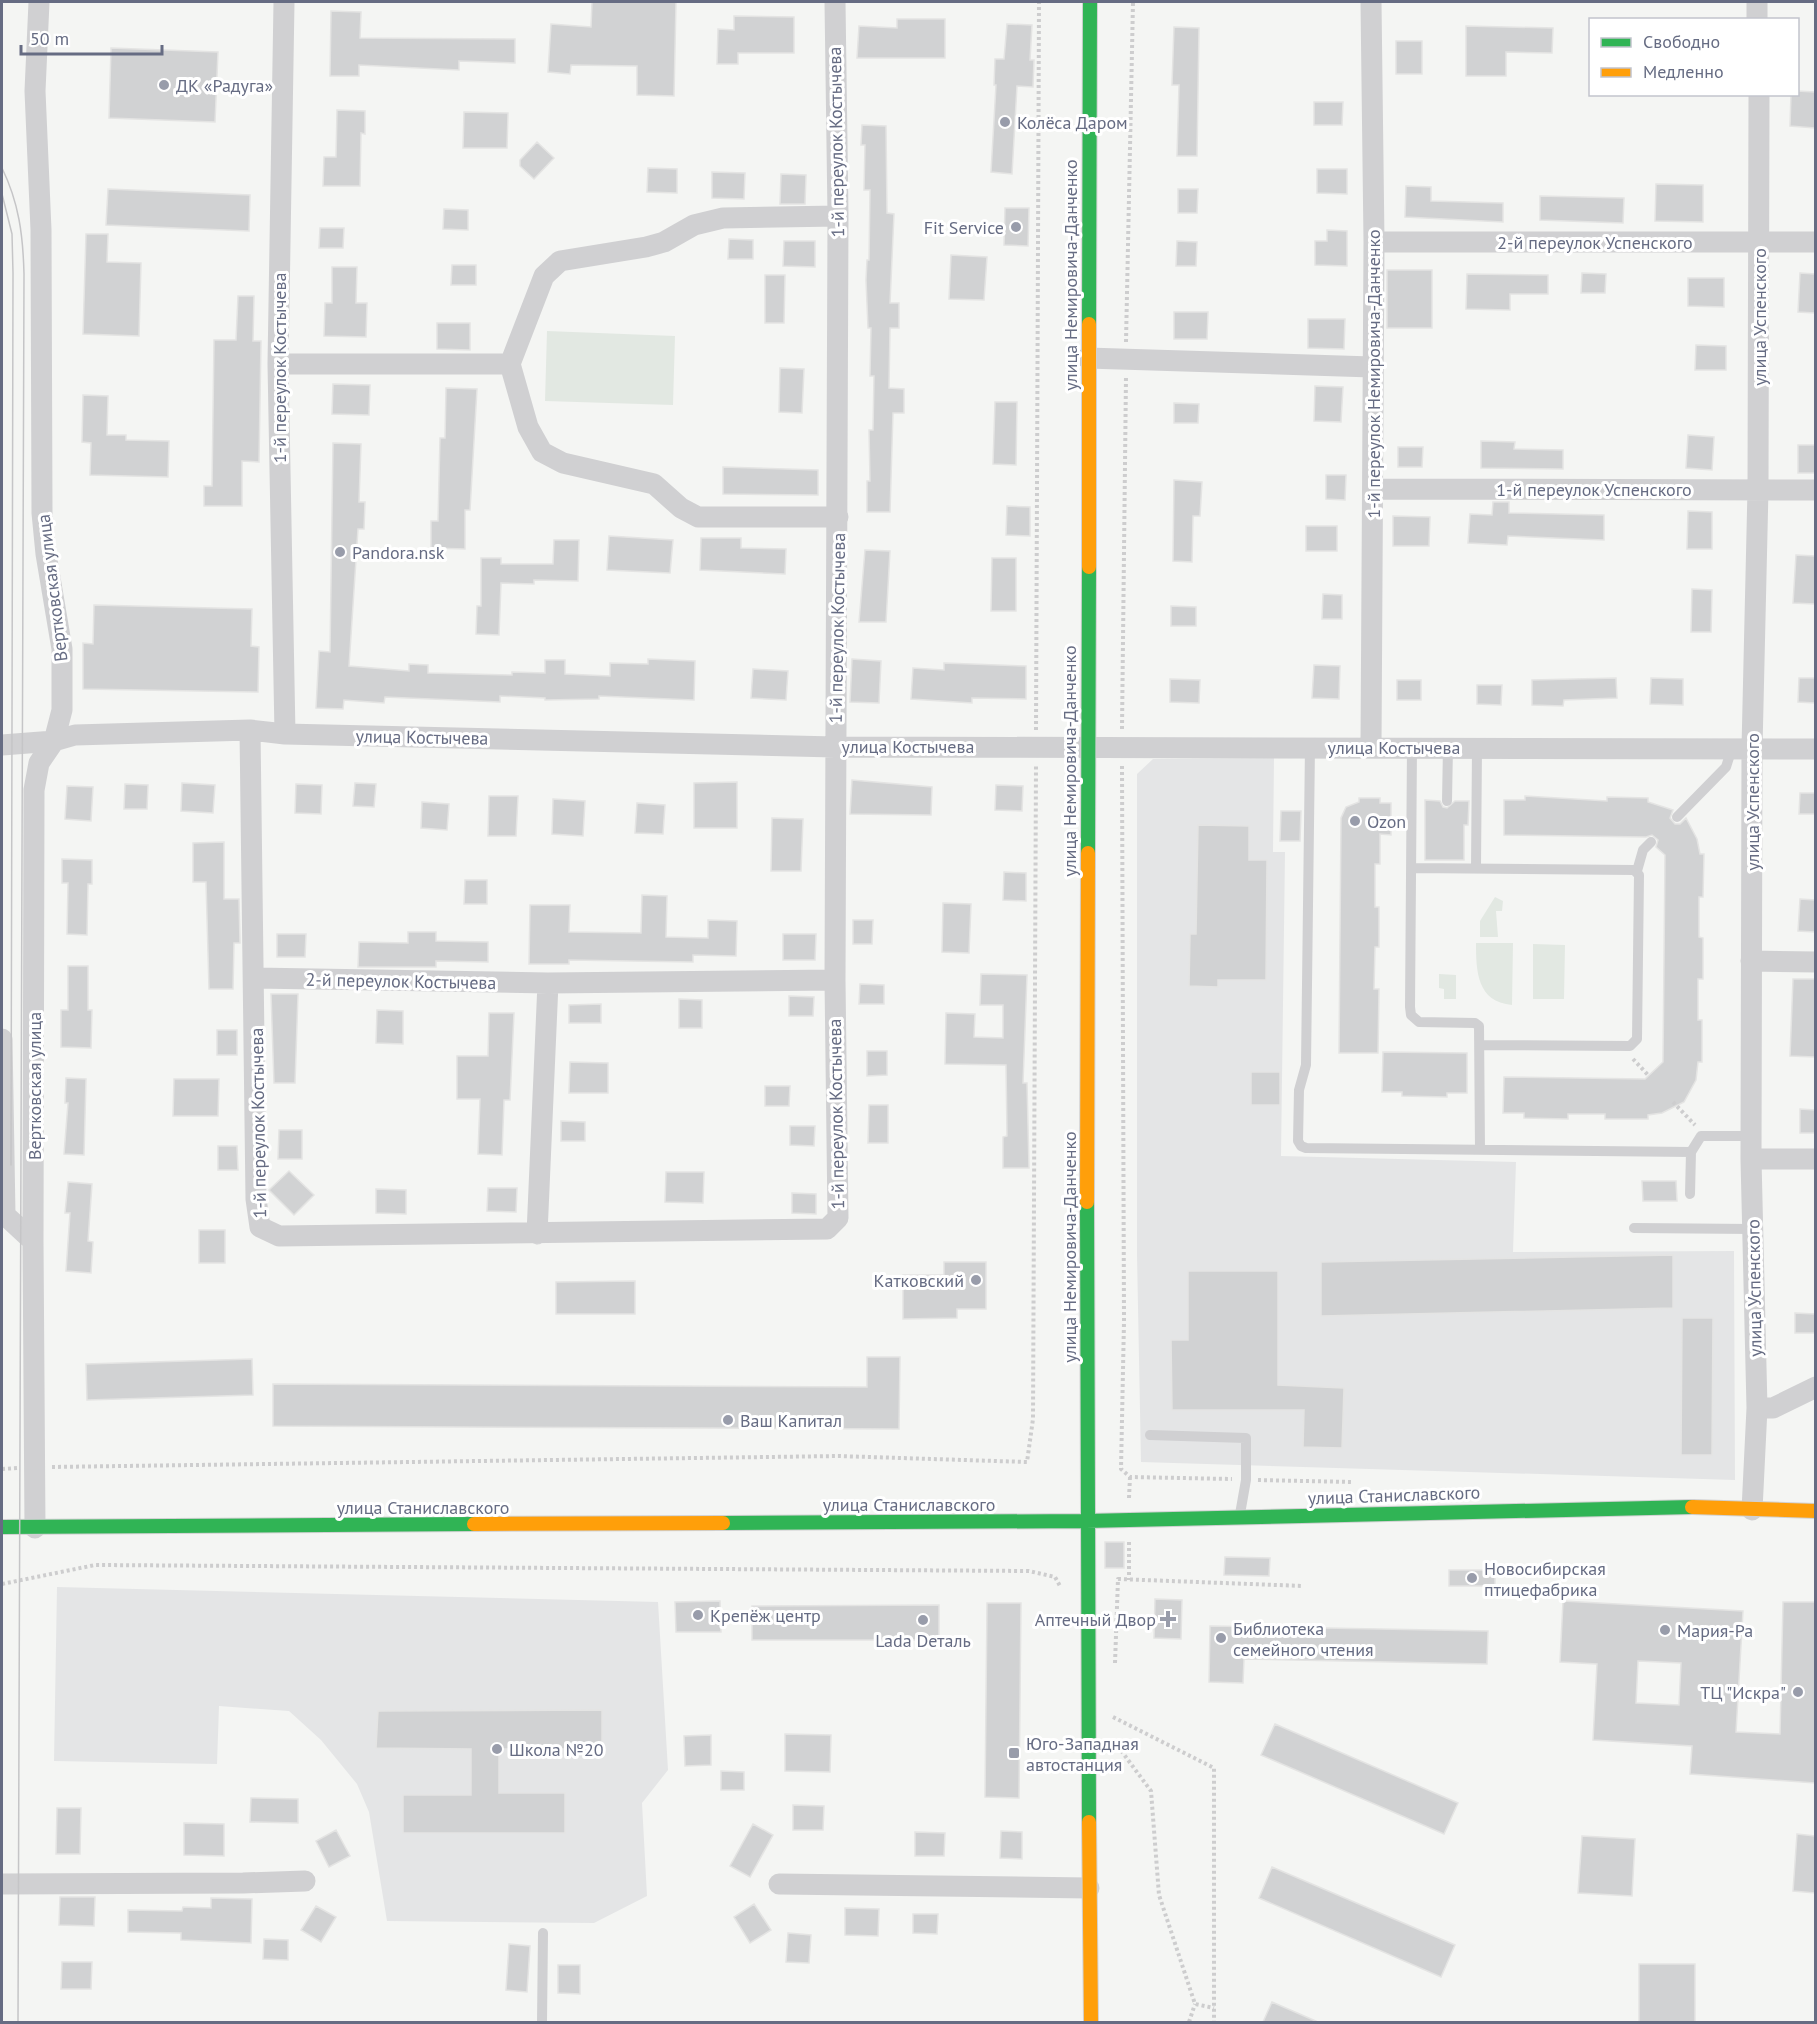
<svg xmlns="http://www.w3.org/2000/svg" width="1817" height="2024" font-family="'PT Sans',sans-serif">
  <style>
    .built { fill: #e4e5e6 }
    .green { fill: #e2e8e2 }
    .building { fill: #d1d2d3; stroke: #e4e4e3; stroke-width: 1.5; fill-rule: evenodd }
    .lines { fill: none; stroke-linecap: round; stroke-linejoin: round }
    .fast-casing { stroke: #d1d1d2; stroke-width: 16 }
    .slow-casing { stroke: #d1d1d2; stroke-width: 16 }
    .path { stroke: #cdcdce; stroke-width: 4; stroke-dasharray: 3 3; stroke-linecap: butt }
    .lane { stroke: #d0d0d2; stroke-width: 10 }
    .street { stroke: #d0d0d2; stroke-width: 21 }
    .fast { stroke: #30b455; stroke-width: 14 }
    .slow { stroke: #ff9f0a; stroke-width: 14 }
    .tram { stroke: #c5c5c7; stroke-width: 1.5 }
    .poi-dot { fill: #989caa; stroke: #fff; stroke-width: 2 }
    .labels { text-anchor: middle; dominant-baseline: central; stroke-width: 6; stroke-linejoin: round; paint-order: stroke }
    .poi-label { font-size: 18px; fill: #666c83; stroke: #fff; text-anchor: start }
    .street-label { font-size: 18px; fill: #666c83; stroke: #fff }
  </style>
  <rect width="100%" height="100%" fill="#f4f5f3"/>
  <!-- built -->
  <path class="built" d="M1274 758 1273 852H1285L1281 1156 1516 1162 1513 1252 1734 1251 1735 1480 1141 1462 1137 1255V774L1153 759Z
    M57 1587 658 1602 668 1770 642 1803 647 1896 594 1923 387 1921 369 1812 357 1784 321 1740 289 1711 219 1706 217 1764 54 1761Z"/>
  <!-- green -->
  <path class="green" d="M547 331 675 336 673 405 545 401Z
    M1495 897 1503 901 1502 911H1496L1498 937H1480V921Z
    M1476 943H1513L1512 1005C1477 1002 1476 971 1476 943Z
    M1533 944 1565 945 1564 999H1533Z
    M1439 974 1456 975V999H1444V989L1439 988Z"/>
  <!-- building -->
  <path class="building" d="M592 2H676L674 96 637 95V66L571 65 570 74 548 72 551 24 591 27Z
    M331 11 361 12 360 38 515 39V63L459 61V70L359 65V76H330Z
    M734 16 794 17V53H738V64H717L718 29 734 30Z
    M897 19H945V58H857L859 26 897 28Z
    M1007 24 1032 25 1030 60H1034L1033 87 1017 86 1012 174 991 172 996 85H994L995 59H1004Z
    M1466 26 1553 28 1552 53 1506 52V76H1466Z
    M1174 27 1199 28 1197 156H1177L1179 85H1172Z
    M1396 41H1422V74H1396Z
    M111 48 218 52 215 122 109 118Z
    M1797 91 1815 92V128L1790 126 1791 94H1797Z
    M1314 102H1343L1342 125H1314Z
    M337 110 365 111V134L361 133 360 186H323L324 157H336Z
    M464 112 508 113 507 148H463Z
    M862 125 886 126 887 213 894 214 890 303H899V328H890L889 388 904 389V413H893L890 512H867V481H870L869 430H873L874 376H870L871 328H868L866 280 867 260H869L870 190H864L865 145H861Z
    M537 142 554 158 534 179 520 166V160Z
    M648 168 677 169V193L647 192Z
    M1317 169H1347V194L1317 193Z
    M712 172 745 173 744 199 712 198Z
    M781 174 806 175 805 204H780Z
    M1656 184 1703 185V222L1655 221Z
    M1406 186 1431 187V201L1503 203V222L1405 217Z
    M108 189 250 195 249 231 106 225Z
    M1178 189H1198L1197 213H1178Z
    M1540 196 1624 198 1623 223 1540 220Z
    M1005 208H1029L1028 246 1004 245Z
    M444 209 468 210V230L443 229Z
    M320 228H344L343 248H319Z
    M1327 230 1347 231V266L1315 265V241H1327Z
    M86 234H108L107 262 141 263 139 336 83 334Z
    M729 239 753 240V259H728Z
    M784 241H815V267L783 266Z
    M1177 241 1197 242 1196 266H1176Z
    M951 255 987 257 984 300 949 299Z
    M452 265H476V285H451Z
    M332 267H357L356 303H367L366 337 324 336 325 303H332Z
    M1387 270H1432V328H1387Z
    M1582 273 1606 274 1605 293H1581Z
    M1800 273 1815 274V313L1798 312Z
    M1467 274 1548 275V294H1510V310L1466 309Z
    M765 275H785L784 323H765Z
    M1688 278H1724V307L1688 306Z
    M238 296H254L253 341H261L259 462 242 461V506H204V486H212L214 340H236Z
    M1174 312H1208L1207 339H1174Z
    M1308 319H1345L1344 349 1308 348Z
    M437 323H470V350L437 349Z
    M1696 345 1726 346V370H1695Z
    M780 368 804 369 802 413 779 412Z
    M333 384 370 385 369 415 332 414Z
    M1315 386 1343 387 1341 422 1314 421Z
    M446 388 477 389 470 510H465V549L431 548V521H438L440 438H445Z
    M83 395 108 396 107 435H126V440L169 441 168 477 90 475 91 443 82 442Z
    M995 402H1017L1016 465 993 464Z
    M1174 403 1199 404 1198 423H1174Z
    M1688 435 1714 437 1712 470 1686 468Z
    M1481 441 1515 442 1514 449 1563 450V469L1481 468Z
    M333 443 361 444 359 502H365L364 529H358L349 666 409 671V664L428 665V673L512 675V672L545 673V660H565V674L610 676V663L648 664V659L695 661 694 700 599 696V699L545 700V698L500 696V702L385 697 384 703 344 700 343 709 316 708 319 651 330 652Z
    M1798 445H1815V473H1798Z
    M1398 447H1423L1422 467H1398Z
    M723 467 818 470V495L723 494Z
    M1326 475H1346L1345 500 1326 499Z
    M1174 480 1202 482 1200 516H1193L1192 562 1173 561Z
    M1493 502H1509V513L1604 515V540L1508 536 1507 545 1468 543 1470 514 1492 515Z
    M1007 506 1030 507V536L1006 535Z
    M1688 511 1712 512V549H1687Z
    M1393 516 1430 517 1429 546H1393Z
    M1306 526H1337V551H1306Z
    M609 536 673 540 670 573 607 570Z
    M701 538H741V548L786 549 785 574 700 570Z
    M554 540H579L578 581 534 580V584L501 583 499 635 476 634 477 606H481V558H501V564H553Z
    M865 550 890 551 886 622H859Z
    M1796 555 1815 556V604L1793 603Z
    M992 558H1016V611H991Z
    M1692 589 1712 590 1711 632H1691Z
    M1323 594 1342 595V619H1322Z
    M94 605 252 609 251 646 259 647 258 692 83 689V643L93 644Z
    M1171 606 1196 607V626H1171Z
    M852 659 881 661 879 703 850 702Z
    M944 663 1026 666V699L972 698V703L911 699 913 668 944 670Z
    M1314 665 1340 666 1339 699 1312 698Z
    M753 669 788 671 786 700 751 698Z
    M1616 678 1617 698 1564 700 1563 706 1532 705V680Z
    M1651 678 1683 679V705L1650 704Z
    M1799 678H1815V703L1798 702Z
    M1170 679 1200 680 1199 703 1170 702Z
    M1397 680H1421V700H1397Z
    M1477 685H1502L1501 705 1477 704Z
    M852 780 932 787 931 815 850 814Z
    M737 782V828H694V783Z
    M182 783 215 785 213 813 181 811Z
    M355 783 376 784 374 807 353 806Z
    M125 784 148 785 147 809H124Z
    M296 784 322 785 321 814 295 813Z
    M996 785 1023 786 1022 811 995 810Z
    M67 786 93 787 91 821 65 819Z
    M1800 793H1815V814H1799Z
    M489 796H518L516 836H488Z
    M1525 796 1607 801V797L1648 798V802L1673 810 1670 818 1675 824H1680L1686 818 1697 839 1700 854H1704L1703 897H1699V937L1703 938V979H1698V1020H1702V1062H1698L1696 1080 1684 1102 1662 1113 1648 1115V1119H1605V1114H1568V1119L1524 1118V1113H1503L1504 1077 1645 1079 1663 1062 1665 855 1656 847 1658 840 1652 835 1646 837 1504 835V800H1525Z
    M1359 798H1380V803H1391V835L1380 834V864H1375V907H1379V947H1375L1374 989H1379L1378 1053H1339L1341 818 1346 807 1359 802Z
    M553 799 585 801 583 836 552 834Z
    M1425 800 1440 801 1443 807 1447 808 1455 801H1469L1468 825H1464V860H1425Z
    M422 802 449 804 447 830 421 828Z
    M637 803 665 805 663 834 635 833Z
    M1281 811H1301L1300 841H1280Z
    M772 818 803 819 801 871H771Z
    M1198 825 1249 826V860H1267L1266 980H1218V987L1189 986 1190 934H1196Z
    M224 842V899H239L240 943H234L233 989H209L206 882H193V843Z
    M62 859 92 860V884H88L87 935 67 934 68 883H62Z
    M1004 872 1026 873V901L1003 900Z
    M465 880H487V904H464Z
    M642 895 667 896 666 937 708 938V920L737 921 736 956 693 955V962L569 960V964H529L530 905H570L569 932 641 933Z
    M1800 899 1815 900V932L1798 931Z
    M943 903 971 904 969 953 942 952Z
    M853 920H873L872 944H853Z
    M408 932H436V941L488 942V962L436 961V967H358L359 942 408 943Z
    M277 934H306L305 957H277Z
    M783 934H816L815 960H783Z
    M68 966H88V1010H92L91 1048 61 1047V1010H68Z
    M981 974 1027 975 1023 1083H1027L1029 1168H1003V1137L1007 1136 1006 1065 945 1064 946 1013 975 1014 974 1037 1003 1038V1005H980Z
    M1793 979H1815V1057L1790 1056Z
    M860 984 884 985V1004H859Z
    M271 994H298L295 1083H274Z
    M789 996 814 997 813 1016H789Z
    M679 999 702 1000V1028H679Z
    M601 1004V1023H569V1005Z
    M377 1010 403 1011V1044L376 1043Z
    M489 1013H514L510 1100H504L502 1155 478 1154 480 1099H457V1056H488Z
    M217 1030H237V1055H217Z
    M867 1051H887V1075L867 1076Z
    M1383 1052 1467 1053V1093H1447V1097L1402 1096V1092H1382Z
    M570 1062 608 1063V1093H569Z
    M1251 1072H1280V1105H1251Z
    M66 1078 86 1079 84 1155 64 1154 68 1103H65Z
    M174 1079H219L218 1116H173Z
    M765 1086H790L789 1106H765Z
    M869 1105H888V1143H868Z
    M1800 1109 1815 1110V1133H1800Z
    M561 1121 585 1122V1141H561Z
    M790 1126H815L814 1146 790 1145Z
    M279 1130H302V1159H278Z
    M218 1146H237L238 1170H218Z
    M289 1171 314 1195 294 1215 269 1190Z
    M666 1172H704L703 1203 665 1202Z
    M1642 1181H1676L1677 1201H1643Z
    M68 1182 92 1184 88 1241 93 1242 91 1273 66 1271 70 1213H65Z
    M488 1188H517L516 1212 487 1211Z
    M376 1189 406 1190V1214L376 1213Z
    M792 1193 816 1194V1214L792 1213Z
    M199 1230H225V1263H199Z
    M1673 1255V1308L1321 1316V1262Z
    M944 1262H986V1309H957V1318L903 1319V1275H944Z
    M1188 1271H1278V1385L1344 1388 1342 1448 1303 1447 1304 1410H1172L1171 1340H1188Z
    M635 1281V1314H556V1282Z
    M1795 1313 1815 1314V1333H1795Z
    M1682 1318H1713L1712 1455H1681Z
    M867 1357H900L899 1429 273 1426V1384L867 1387Z
    M252 1359 253 1395 87 1400 86 1364Z
    M1105 1542H1124V1568H1105Z
    M1225 1557 1270 1558 1269 1576 1224 1575Z
    M1449 1570H1495V1586H1449Z
    M1155 1599 1182 1600 1181 1639 1154 1638Z
    M720 1601 721 1632H676L675 1602Z
    M1563 1601 1743 1611 1736 1732 1780 1734 1783 1602H1815V1783L1690 1774 1692 1746 1593 1740 1597 1664 1560 1662ZM1638 1661 1681 1663 1679 1705 1636 1703Z
    M987 1603H1021L1019 1798 985 1797Z
    M939 1605V1640H752V1606Z
    M1210 1626 1488 1631 1487 1664 1244 1659 1243 1683 1209 1682Z
    M602 1710V1749H499V1793H565V1833H403V1795H471V1749L376 1748 378 1711Z
    M1275 1724 1458 1803 1444 1834 1261 1755Z
    M785 1734 831 1735 830 1772 785 1771Z
    M711 1735V1765L685 1766 684 1736Z
    M721 1771 744 1772V1790H721Z
    M251 1798 298 1799V1823L250 1822Z
    M793 1805 824 1806 823 1830H793Z
    M57 1808H81L80 1854H56Z
    M184 1823 224 1824V1856L184 1855Z
    M753 1824 773 1835 750 1877 730 1866Z
    M336 1830 350 1856 329 1867 316 1841Z
    M1001 1831 1022 1832V1859L1000 1858Z
    M915 1832 945 1833 944 1856H915Z
    M1797 1834 1815 1836V1893L1793 1891Z
    M1582 1836 1635 1839 1632 1896 1578 1893Z
    M1272 1867 1455 1945 1441 1977 1259 1898Z
    M60 1897H95L94 1926 59 1925Z
    M211 1898 252 1899 251 1943 181 1940V1933L128 1932V1910L182 1911 183 1907 211 1908Z
    M754 1904 771 1930 750 1943 734 1917Z
    M316 1906 336 1917 321 1942 301 1930Z
    M845 1908 879 1909 878 1936 845 1935Z
    M913 1914H938L937 1934 913 1933Z
    M788 1933 811 1935 809 1963 786 1962Z
    M264 1939 288 1940V1960L263 1959Z
    M509 1944 530 1946 527 1992 506 1990Z
    M62 1962H92L91 1989H61Z
    M1639 1964H1695V2022H1639Z
    M558 1965H580V1994L558 1993Z
    M1272 2002 1318 2022H1263Z"/>
  <g class="lines">
    <defs>
      <path id="fast" d="M1089 324 1090 2
        M1088 853 1089 567
        M1087 1202 1089 1822
        M1086 1521 1692 1507
        M723 1523 1086 1521
        M2 1527 474 1524"/>
      <path id="slow" d="M1089 567V324
        M1087 1202 1088 853
        M1692 1507 1816 1511
        M474 1524 723 1523
        M1089 1822 1091 2022"/>
    </defs>
    <!-- fast casing -->
    <use href="#fast" class="fast-casing"/>
    <!-- slow casing -->
    <use href="#slow" class="slow-casing"/>
    <!-- path -->
    <path class="path" d="M1126 342 1133 2
      M1122 729 1126 376
      M1036 730 1039 2
      M1122 766 1124 1321 1121 1469 1130 1477 1232 1479
      M1633 1059 1649 1076
      M1673 1102 1695 1125
      M52 1467 838 1456 1027 1462 1033 1419 1036 764
      M2 1469 18 1468
      M1258 1480 1353 1482
      M1129 1498 1130 1477
      M1129 1542V1580
      M2 1584 95 1565 1029 1571 1055 1577 1060 1586
      M1115 1663 1118 1579 1303 1586
      M1113 1717 1214 1768V2022
      M1114 1741 1151 1791 1159 1895 1195 2004 1214 2008
      M1189 2022 1195 2004"/>
    <!-- lane -->
    <path class="lane" d="M1310 746 1306 1065 1299 1090 1298 1141 1301 1146 1306 1148 1691 1152 1701 1136H1751
      M1412 747 1410 1007 1411 1015 1419 1022 1475 1023 1479 1026 1480 1150
      M1447 801 1448 747
      M1677 817 1726 767 1732 748
      M1411 868 1634 870 1639 875 1637 1039 1630 1046 1480 1045
      M1476 868 1477 747
      M1637 871 1643 850 1651 842
      M1690 1194 1691 1152
      M1634 1228 1753 1229
      M1150 1435 1246 1438V1480L1240 1514
      M542 2022 543 1933"/>
    <!-- street -->
    <path class="street" d="M284 2 278 364 285 734
      M1371 2 1374 242 1371 746
      M1757 2V20
      M1374 242H1816
      M1087 358 1372 367
      M278 364H510
      M1373 489 1816 490
      M838 517H698L681 508 654 484 563 463 542 452 528 427 510 364 544 276 560 261 646 247 664 242 694 225 723 218 838 216
      M250 730 256 1199 260 1227 279 1236 827 1229 838 1218 835 980 838 216 835 2
      M2 745 54 741 75 735 250 730 285 734 835 747 1816 749
      M1751 961 1816 962
      M255 978 548 983 835 980
      M2 1039 5 1215 33 1241 35 1528
      M1751 1159H1816
      M537 1234 548 983
      M33 1241 34 790 39 763 54 741 62 710V649L46 554 42 513 41 230 35 91 39 2
      M1757 1408H1773L1816 1387
      M1752 1510 1757 1408 1751 1159 1752 748 1758 489 1759 94
      M2 1884 243 1883 305 1881
      M779 1884 1089 1888"/>
    <!-- fast -->
    <use href="#fast" class="fast"/>
    <!-- slow -->
    <use href="#slow" class="slow"/>
    <!-- tram -->
    <path class="tram" d="M2 168C19 203 23 235 24 274L18 2022
      M2 194 12 234 13 273 11 1165"/>
  </g>
  <!-- markers -->
  <g class="poi-dot">
    <circle cx="164" cy="85" r="6"/>
    <circle cx="1005" cy="122" r="6"/>
    <circle cx="1016" cy="227" r="6"/>
    <circle cx="340" cy="552" r="6"/>
    <circle cx="1355" cy="821" r="6"/>
    <circle cx="976" cy="1280" r="6"/>
    <circle cx="728" cy="1420" r="6"/>
    <circle cx="1472" cy="1578" r="6"/>
    <circle cx="698" cy="1615" r="6"/>
    <path d="M1165 1610h6v6h6v6h-6v6h-6v-6h-6v-6h6z"/>
    <circle cx="923" cy="1620" r="6"/>
    <circle cx="1665" cy="1630" r="6"/>
    <circle cx="1221" cy="1638" r="6"/>
    <circle cx="1798" cy="1692" r="6"/>
    <circle cx="497" cy="1749" r="6"/>
    <rect x="1008" y="1747" width="12" height="12" rx="3"/>
  </g>
  <g class="labels">
    <!-- poi labels -->
    <g class="poi-label">
      <text x="176" y="85">ДК «Радуга»</text>
      <text x="1017" y="122">Колёса Даром</text>
      <text x="1004" y="227" text-anchor="end">Fit Service</text>
      <text x="352" y="552">Pandora.nsk</text>
      <text x="1367" y="821">Ozon</text>
      <text x="964" y="1280" text-anchor="end">Катковский</text>
      <text x="740" y="1420">Ваш Капитал</text>
      <text x="1484" y="1568">Новосибирская<tspan x="1484" dy="21">птицефабрика</tspan></text>
      <text x="710" y="1615">Крепёж центр</text>
      <text x="1156" y="1619" text-anchor="end">Аптечный Двор</text>
      <text x="1233" y="1628">Библиотека<tspan x="1233" dy="21">семейного чтения</tspan></text>
      <text x="1677" y="1630">Мария-Ра</text>
      <text x="923" y="1640" text-anchor="middle">Lada Dеталь</text>
      <text x="1786" y="1692" text-anchor="end">ТЦ "Искра"</text>
      <text x="1026" y="1743">Юго-Западная<tspan x="1026" dy="21">автостанция</tspan></text>
      <text x="509" y="1749">Школа №20</text>
    </g>
    <!-- street labels -->
    <g class="street-label">
      <text transform="translate(836 142) rotate(-91)">1-й переулок Костычева</text>
      <text x="1595" y="242">2-й переулок Успенского</text>
      <text transform="translate(1070 275) rotate(-90)">улица Немировича-Данченко</text>
      <text transform="translate(1759 317) rotate(-90)">улица Успенского</text>
      <text transform="translate(279 368) rotate(-90)">1-й переулок Костычева</text>
      <text transform="translate(1373 374) rotate(-90)">1-й переулок Немировича-Данченко</text>
      <text x="1594" y="489">1-й переулок Успенского</text>
      <text transform="translate(52 588) rotate(-97)">Вертковская улица</text>
      <text transform="translate(837 628) rotate(-89)">1-й переулок Костычева</text>
      <text transform="translate(422 737) rotate(1)">улица Костычева</text>
      <text x="908" y="746">улица Костычева</text>
      <text x="1394" y="747">улица Костычева</text>
      <text transform="translate(1069 761) rotate(-90)">улица Немировича-Данченко</text>
      <text transform="translate(1752 802) rotate(-90)">улица Успенского</text>
      <text transform="translate(401 981) rotate(1)">2-й переулок Костычева</text>
      <text transform="translate(34 1086) rotate(-90)">Вертковская улица</text>
      <text transform="translate(836 1114) rotate(-91)">1-й переулок Костычева</text>
      <text transform="translate(258 1123) rotate(-91)">1-й переулок Костычева</text>
      <text transform="translate(1069 1247) rotate(-90)">улица Немировича-Данченко</text>
      <text transform="translate(1754 1288) rotate(-91)">улица Успенского</text>
      <text transform="translate(1394 1495) rotate(-2)">улица Станиславского</text>
      <text x="909" y="1504">улица Станиславского</text>
      <text x="423" y="1507">улица Станиславского</text>
    </g>
  </g>
  <!-- border -->
  <rect width="1817" height="2024" fill="none" stroke="#666c83" stroke-width="6"/>
  <!-- legend -->
  <rect x="1589" y="18" width="210" height="78" fill="#ffffff" stroke="#c2c4cd" stroke-width="1.5"/>
  <rect x="1601" y="38" width="30" height="9" fill="#30b455" stroke="#c2c4cd" stroke-width="1.5"/>
  <text x="1643" y="48" font-size="18" fill="#666c83">Свободно</text>
  <rect x="1601" y="68" width="30" height="9" fill="#ff9f0a" stroke="#c2c4cd" stroke-width="1.5"/>
  <text x="1643" y="78" font-size="18" fill="#666c83">Медленно</text>
  <!-- scale -->
  <path d="M21 45v9h141v-9" fill="none" stroke="#666c83" stroke-width="3"/>
  <text x="30" y="45" font-size="18" fill="#666c83" stroke="#ffffff" stroke-width="4.5" paint-order="stroke">50 m</text>
</svg>
